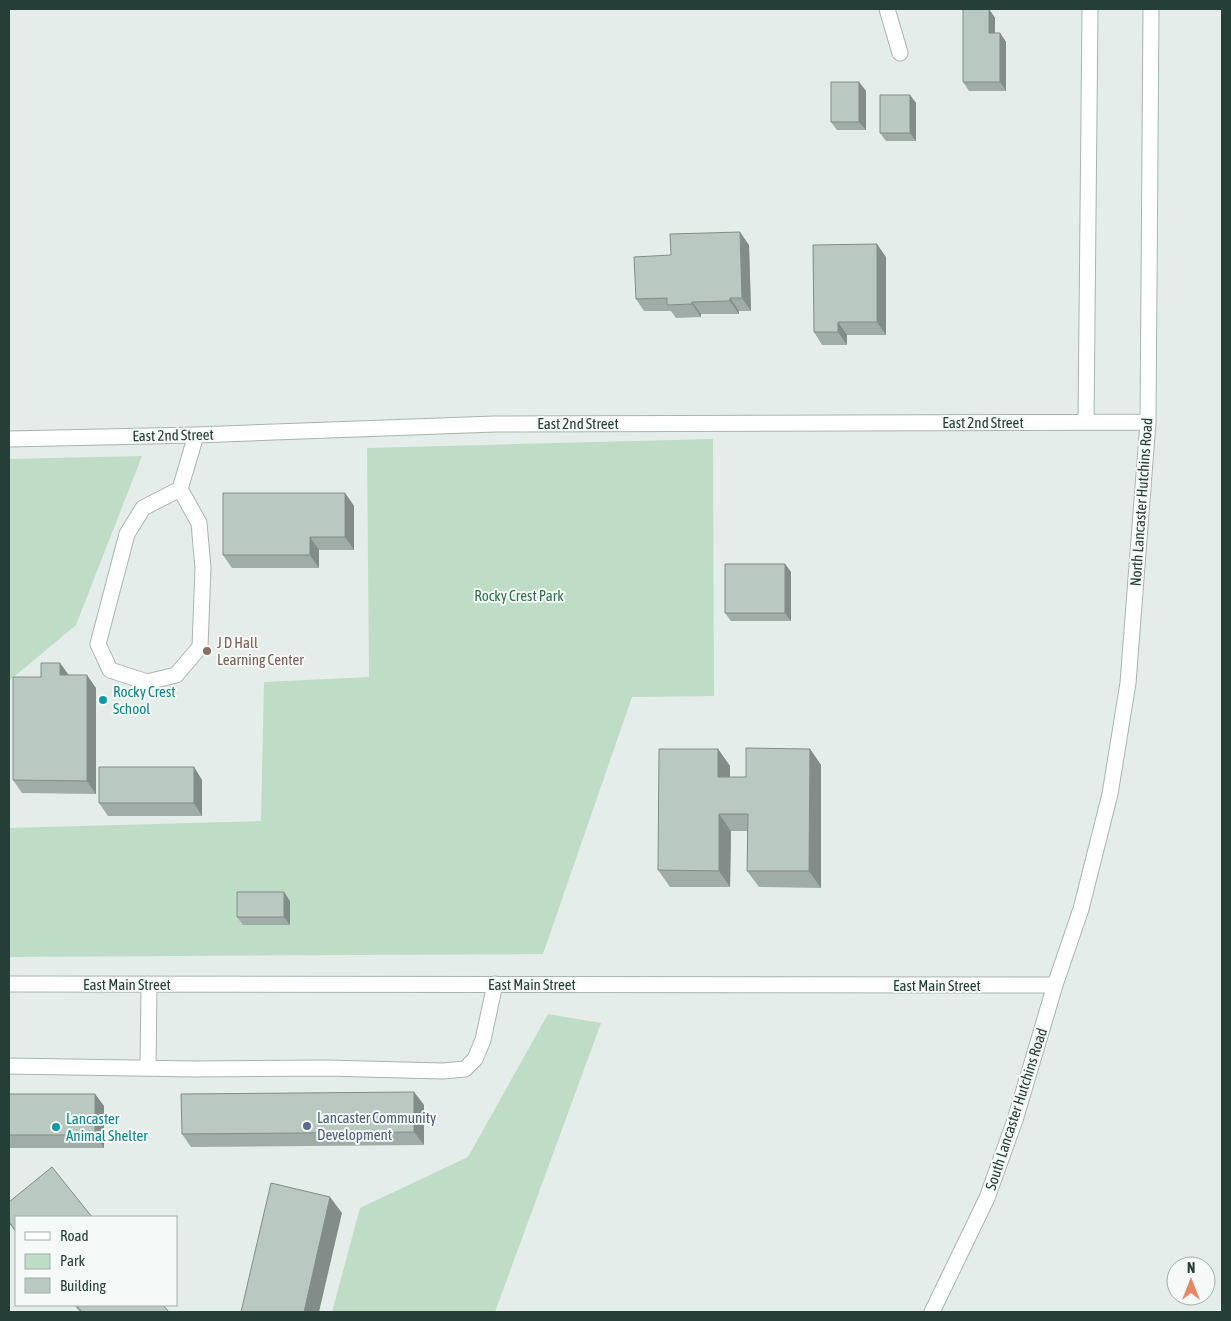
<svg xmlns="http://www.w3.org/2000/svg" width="1231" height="1321" font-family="'Asap Condensed',sans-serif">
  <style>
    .green { fill: #bfdcc7 }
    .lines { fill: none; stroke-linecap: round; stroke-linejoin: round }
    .minor-casing { stroke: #a7b5b0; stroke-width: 17 }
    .minor { stroke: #fff; stroke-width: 15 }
    .wall { fill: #a0aca7 }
    .shaded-wall { fill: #828c88 }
    .building { fill: #bac8c2; stroke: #828c88 }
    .education-dot { fill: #8d6e63; stroke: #f5f9f7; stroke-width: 2 }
    .culture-dot { fill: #0f9aa8; stroke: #f5f9f7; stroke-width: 2 }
    .service-dot { fill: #5c6f8a; stroke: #f5f9f7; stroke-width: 2 }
    .labels { text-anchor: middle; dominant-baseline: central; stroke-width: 4; stroke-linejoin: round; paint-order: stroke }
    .street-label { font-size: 15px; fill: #253e37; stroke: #f5f9f7 }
    .park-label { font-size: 15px; fill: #31724a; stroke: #f5f9f7 }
    .education-label { font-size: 15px; fill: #785e54; stroke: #f5f9f7; text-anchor: start }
    .culture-label { font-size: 15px; fill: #0d838f; stroke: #f5f9f7; text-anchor: start }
    .service-label { font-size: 15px; fill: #4e5e75; stroke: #f5f9f7; text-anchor: start }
  </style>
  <rect width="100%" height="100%" fill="#e4ede9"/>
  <!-- green -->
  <path class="green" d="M713 439 714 696 632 697 543 954 9 957V828L261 821 264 682 369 677 367 448Z
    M142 456 76 625 9 681V459Z
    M548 1014 601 1023 495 1312H332L360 1208 468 1157Z"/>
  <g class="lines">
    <defs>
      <path id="minor" d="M887 9 900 53
        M1086 422 1090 9
        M9 439 196 435 495 424 1148 422
        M180 489 199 523 203 568 200 647 176 675 147 682 110 670 98 644 127 534 143 508 180 489 196 435
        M9 984 1055 985
        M9 1066 194 1069 326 1068 443 1071 465 1069 475 1059 483 1040 495 984
        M148 1068 149 984
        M932 1312 987 1198 1015 1120 1055 985 1081 909 1110 794 1128 683 1148 422 1151 9"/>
    </defs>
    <!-- minor casing -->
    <use href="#minor" class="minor-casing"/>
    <!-- minor -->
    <use href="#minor" class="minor"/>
  </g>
  <!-- wall -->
  <path class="wall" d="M989 9 995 18V33H1000L1006 42V91H969L963 82Z
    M859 82 866 91V130H837L831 122Z
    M910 95 916 103V141H886L880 133Z
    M749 245 751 311H739V314H701V317L676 318 671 311H644L636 299 671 255Z
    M886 257V335H847V345H822L814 332Z
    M345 493 354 506V550H319V568H232L223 555Z
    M785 564 791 572V621H731L725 613Z
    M60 663 69 675 96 688V794L22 793 13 780 41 677Z
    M718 749 730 766V777H746L810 749 821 765V888L759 887 747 871V831H731L730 887H670L658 870Z
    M194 767 202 780V816H108L99 803Z
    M290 901V925H243L237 917Z
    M414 1092 424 1105V1145L191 1147 182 1134Z
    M9 1094H95L104 1106V1148H9Z
    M9 1202 16 1217V1233L9 1223Z
    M74 1305H163L169 1312H80Z"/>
  <!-- shaded-wall -->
  <path class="shaded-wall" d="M989 9 995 18V42L989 33Z
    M1000 33 1006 42V91L1000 82Z
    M859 82 866 91V130L859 122Z
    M910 95 916 103V141L910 133Z
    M740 232 749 245 751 311 742 298Z
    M877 244 886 257V335L877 322Z
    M730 298 739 311V314L730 301Z
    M692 302 701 314V317L692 304Z
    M838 322 847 335V345L838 332Z
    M345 493 354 506V550L345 537Z
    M310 537 319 550V568L310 555Z
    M785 564 791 572V621L785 613Z
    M60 663 69 676 60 675Z
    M87 675 96 688V794L87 781Z
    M718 749 730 766V793L718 777Z
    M810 749 821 765V888L809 871Z
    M194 767 202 780V816L194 803Z
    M719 814 731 831 730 887 719 871Z
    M284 892 290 901V925L284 917Z
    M414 1092 424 1105V1145L414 1132Z
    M95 1094 104 1106V1148L95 1135Z
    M330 1197 342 1213 319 1312H304Z"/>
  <!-- building -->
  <path class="building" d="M963 9H989V33H1000V82H963Z
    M831 82H859V122H831Z
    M880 95H910V133H880Z
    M740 232 742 298H730V301L692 302V304L667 305V298L636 299 634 257 671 255 670 234Z
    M877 244V322H838V332H814L813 245Z
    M223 493H345V537H310V555H223Z
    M725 564H785V613H725Z
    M41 663H60V675H87V781L13 780V677H41Z
    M746 748 810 749 809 871H747L748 814H719V871L658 870 659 749H718V777H746Z
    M99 767H194V803H99Z
    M237 892H284V917H237Z
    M414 1092V1132L182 1134 181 1094Z
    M9 1094H95V1135H9Z
    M52 1167 92 1217H16V1231L9 1222V1202Z
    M271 1183 330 1197 304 1312H241Z
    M76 1305H163L169 1312H82Z"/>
  <!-- markers -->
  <circle class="education-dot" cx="207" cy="651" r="5"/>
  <g class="culture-dot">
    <circle cx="103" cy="700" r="5"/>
    <circle cx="56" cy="1127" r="5"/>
  </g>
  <circle class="service-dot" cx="307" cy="1126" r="5"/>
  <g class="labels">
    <!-- street labels -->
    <g class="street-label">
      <text x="983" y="422">East 2nd Street</text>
      <text x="578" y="423">East 2nd Street</text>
      <text transform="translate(173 435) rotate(-1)">East 2nd Street</text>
      <text transform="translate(1141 502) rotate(-86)">North Lancaster Hutchins Road</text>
      <text x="127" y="984">East Main Street</text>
      <text x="532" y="984">East Main Street</text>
      <text x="937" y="985">East Main Street</text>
      <text transform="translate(1016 1109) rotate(-72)">South Lancaster Hutchins Road</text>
    </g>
    <!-- park labels -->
    <g class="park-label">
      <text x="519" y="595">Rocky Crest Park</text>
    </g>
    <!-- education labels -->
    <g class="education-label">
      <text x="217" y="642">J D Hall<tspan x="217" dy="17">Learning Center</tspan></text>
    </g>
    <!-- culture labels -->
    <g class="culture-label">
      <text x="113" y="691">Rocky Crest<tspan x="113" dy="17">School</tspan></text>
      <text x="66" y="1118">Lancaster<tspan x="66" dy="17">Animal Shelter</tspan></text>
    </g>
    <!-- service labels -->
    <g class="service-label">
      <text x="317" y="1117">Lancaster Community<tspan x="317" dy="17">Development</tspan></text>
    </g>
  </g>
  <!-- border -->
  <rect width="1231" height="1321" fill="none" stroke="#253e37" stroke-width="20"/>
  <!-- legend -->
  <rect x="15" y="1216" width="162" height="90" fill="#f5f9f7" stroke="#a2aeaa"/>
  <rect x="25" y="1232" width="25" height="8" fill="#ffffff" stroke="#a2aeaa"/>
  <text x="60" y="1241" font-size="15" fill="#253e37">Road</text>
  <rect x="25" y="1254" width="25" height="15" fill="#bfdcc7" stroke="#a2aeaa"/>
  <text x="60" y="1266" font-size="15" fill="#253e37">Park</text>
  <rect x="25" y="1278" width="25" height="15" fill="#bac8c2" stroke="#a2aeaa"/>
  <text x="60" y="1291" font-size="15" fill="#253e37">Building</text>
  <!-- north arrow -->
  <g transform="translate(1191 1281)"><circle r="24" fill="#f5f9f7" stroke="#a2aeaa"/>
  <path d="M0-4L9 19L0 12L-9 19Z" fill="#e98666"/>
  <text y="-8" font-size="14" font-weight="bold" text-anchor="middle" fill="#253e37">N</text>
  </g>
</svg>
